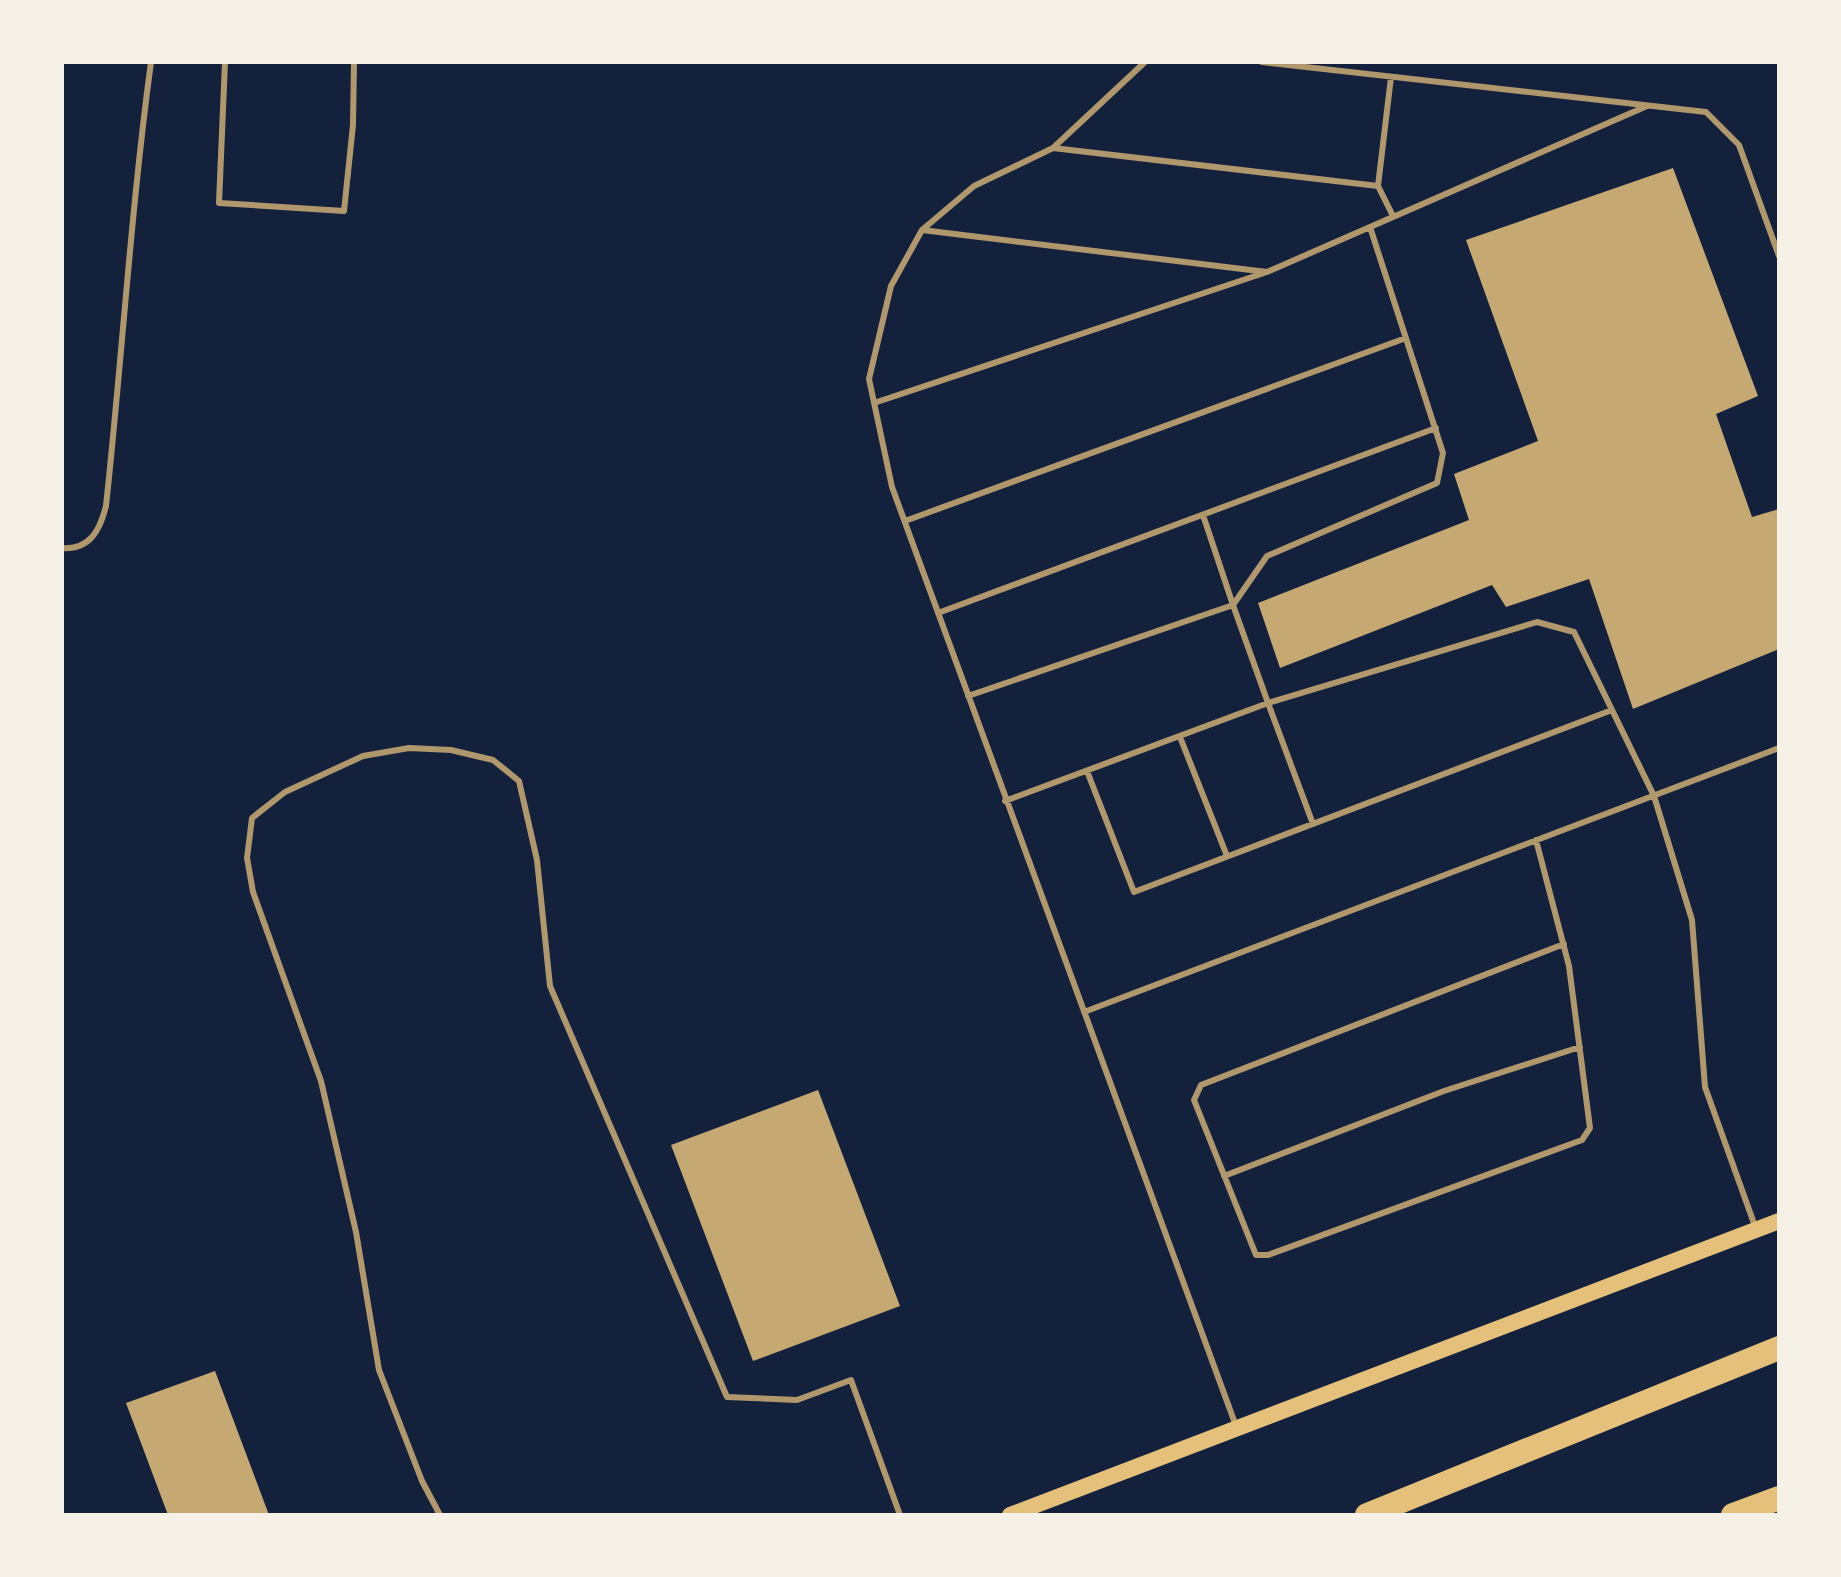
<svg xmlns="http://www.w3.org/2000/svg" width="1841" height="1577" font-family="'Work Sans',sans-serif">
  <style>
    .building { fill: #c6a872 }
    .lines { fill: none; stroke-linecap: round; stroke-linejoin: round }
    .service { stroke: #b1986c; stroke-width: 6 }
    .secondary { stroke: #e5c07b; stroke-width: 16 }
    .motorway { stroke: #e5c07b; stroke-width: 24 }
  </style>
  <rect width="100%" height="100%" fill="#14213d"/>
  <!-- building -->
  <path class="building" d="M1673 168 1758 396 1716 414 1752 517 1779 509V649L1633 709 1589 579 1506 607 1492 585 1280 668 1258 603 1469 520 1454 474 1538 441 1466 240Z
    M818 1090 900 1306 753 1361 671 1145Z
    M215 1371 269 1515H168L126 1403Z"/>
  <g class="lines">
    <!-- service -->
    <path class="service" d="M225 62 219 203 344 211 353 125 354 62
      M1145 62 1053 148 974 186 922 230 891 286 869 379 892 487 1236 1426
      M1262 62 1706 112 1739 145 1779 256
      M1053 148 1378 186 1391 77
      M1378 186 1393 216
      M1370 227 1443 453 1437 483 1267 556 1233 605 1268 703 1537 622 1574 632 1654 796 1692 920 1705 1087 1756 1229
      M922 230 1267 272 1647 106
      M874 403 1264 273
      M905 521 1406 338
      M62 548C90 550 100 530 106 506 122 358 131 209 151 62
      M938 613 1436 428
      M968 696 1233 605 1203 515
      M1180 737 1227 856
      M1087 771 1134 892 1612 710
      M1005 801 1268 703 1313 824
      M1536 840 1569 966 1590 1128 1582 1140 1268 1255H1256L1194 1100 1201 1085 1564 944
      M1084 1012 1779 748
      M1224 1176 1444 1091 1580 1047
      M440 1515 422 1481 379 1370 356 1232 321 1081 253 892 247 858 252 818 285 792 363 756 409 748 451 750 493 760 519 781 537 860 550 986 727 1397 797 1400 851 1380 900 1515"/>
    <!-- secondary -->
    <path class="secondary" d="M1010 1515 1779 1221"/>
    <!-- motorway -->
    <path class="motorway" d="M1367 1515 1779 1348
      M1733 1515 1779 1498"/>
  </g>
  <!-- border -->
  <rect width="1841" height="1577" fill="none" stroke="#f6f1e7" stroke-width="128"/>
</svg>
